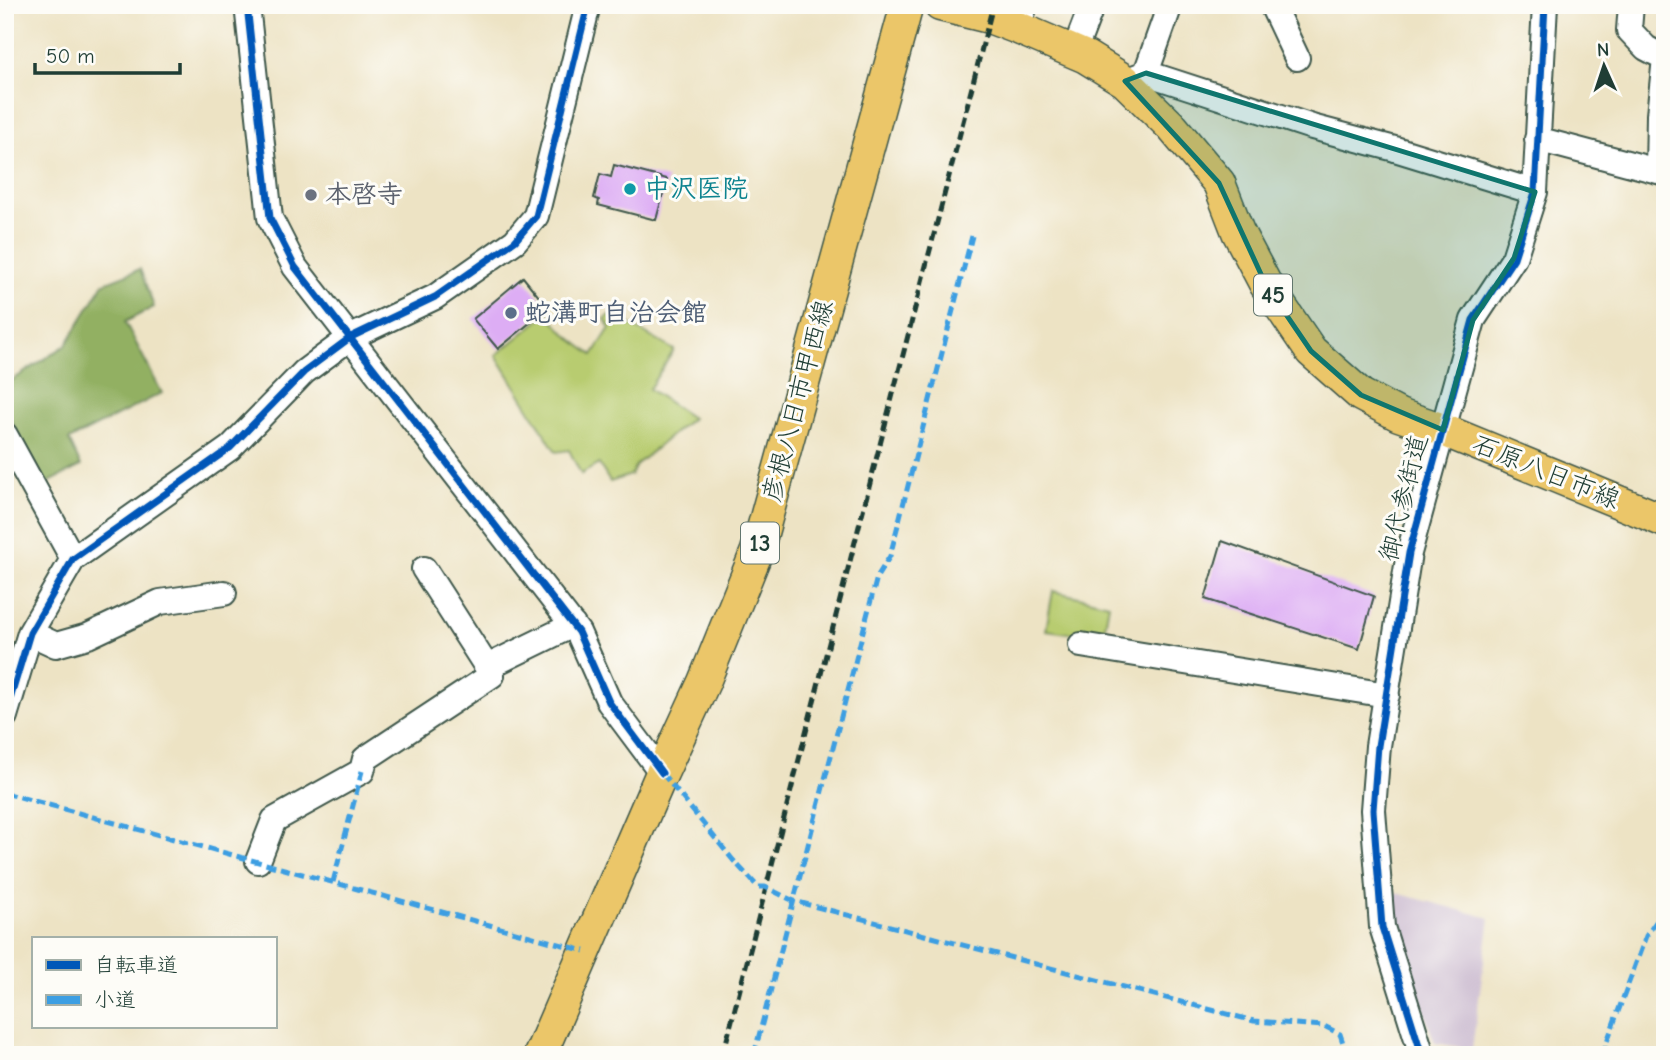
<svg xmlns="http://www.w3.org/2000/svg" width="1670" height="1060" font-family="'Comic Neue','Klee One',sans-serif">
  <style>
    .industrial { fill: #cdbed2 }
    .green { fill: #b8cc70; stroke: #6c8452; stroke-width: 2 }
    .forest { fill: #92b062; stroke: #58764b; stroke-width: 2 }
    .building { fill: #ddadf4 }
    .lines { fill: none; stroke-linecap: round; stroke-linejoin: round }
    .minor-casing { stroke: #3e564a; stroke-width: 28 }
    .major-casing { stroke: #3e564a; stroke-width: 35 }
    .minor { stroke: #fff; stroke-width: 24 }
    .major { stroke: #ebc669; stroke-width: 32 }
    .rail { stroke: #1f3d34; stroke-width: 5; stroke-dasharray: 10 5; stroke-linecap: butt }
    .quiet { stroke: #3c9ee2; stroke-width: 5; stroke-dasharray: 10 5; stroke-linecap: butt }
    .cycleway-casing { stroke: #fdfcf7; stroke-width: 11 }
    .cycleway { stroke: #0057b8; stroke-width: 7 }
    .marked { fill: #0f766e; fill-opacity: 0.2; stroke: #0f766e; stroke-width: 5; stroke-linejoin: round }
    .culture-dot { fill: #0f9aa8; stroke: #fdfcf7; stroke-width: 2.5 }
    .worship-dot { fill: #6b7280; stroke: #fdfcf7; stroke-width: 2.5 }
    .service-dot { fill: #5c6f8a; stroke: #fdfcf7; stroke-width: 2.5 }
    .labels { text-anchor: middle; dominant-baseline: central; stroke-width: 6; stroke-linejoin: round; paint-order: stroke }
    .shield { fill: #fdfcf7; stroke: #62766e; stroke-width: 2 }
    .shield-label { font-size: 24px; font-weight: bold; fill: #1f3d34 }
    .culture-label { font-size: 26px; font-weight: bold; fill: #0d838f; stroke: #fdfcf7; text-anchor: start }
    .worship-label { font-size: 26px; font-weight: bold; fill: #5b616d; stroke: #fdfcf7; text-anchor: start }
    .service-label { font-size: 26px; font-weight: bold; fill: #4e5e75; stroke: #fdfcf7; text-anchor: start }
    .street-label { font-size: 26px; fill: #1f3d34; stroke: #fdfcf7 }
  </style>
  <rect width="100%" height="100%" fill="#fdfcf7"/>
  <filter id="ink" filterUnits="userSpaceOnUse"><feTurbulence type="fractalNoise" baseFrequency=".0143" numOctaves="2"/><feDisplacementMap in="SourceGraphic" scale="14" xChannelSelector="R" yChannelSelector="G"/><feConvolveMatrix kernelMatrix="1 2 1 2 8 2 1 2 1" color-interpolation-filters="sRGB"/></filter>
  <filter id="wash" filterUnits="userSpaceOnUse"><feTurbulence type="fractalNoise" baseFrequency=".00686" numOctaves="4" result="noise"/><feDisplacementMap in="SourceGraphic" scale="28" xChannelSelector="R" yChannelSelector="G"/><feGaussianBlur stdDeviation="1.57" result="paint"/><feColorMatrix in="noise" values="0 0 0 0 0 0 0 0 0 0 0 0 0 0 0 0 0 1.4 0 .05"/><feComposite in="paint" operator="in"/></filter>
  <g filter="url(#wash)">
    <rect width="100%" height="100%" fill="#ede3c4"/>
    <!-- industrial -->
    <path class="industrial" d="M1389 891 1490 918 1472 1049 1435 1043 1403 952Z"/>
    <!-- green -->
    <path class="green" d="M548 313C560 331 576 343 593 355L610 328 605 319 611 314 674 350 649 389 692 418 636 465 631 475 610 482 599 464 581 474 569 450 556 452 496 355Z
      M1053 591 1109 604 1103 638 1046 630Z"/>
    <!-- forest -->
    <path class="forest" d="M140 269 154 307 125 322 162 393 69 440 81 466 42 486 5 407V385L66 345 104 283Z"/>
    <g id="blocks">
      <!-- building -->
      <path class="building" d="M614 165 667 179 656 220 598 205 599 200 594 198 600 174 611 177Z
        M523 277 548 308 498 349 473 319Z
        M1222 541 1374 596 1359 649 1205 599Z"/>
    </g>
  </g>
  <g filter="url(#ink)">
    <use href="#blocks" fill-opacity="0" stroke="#3e564a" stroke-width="2"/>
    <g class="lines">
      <defs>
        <path id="minor" d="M247 5 270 218 295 267 578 632 609 702 662 773
          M1272 5 1297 58
          M1631 5 1629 30 1646 48 1665 58
          M1018 28 1025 5
          M1074 52 1092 5
          M1146 73 1170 5
          M1125 81 1146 73 1312 127 1395 149 1535 192
          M1537 139 1665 173
          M1658 171 1659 115 1665 58
          M5 435 73 559
          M30 633 56 645 88 636 160 602 224 593
          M1081 645 1387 695
          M487 667 573 625
          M5 716 30 633 73 559 230 448 304 372 351 337 435 297 515 241 536 216 588 5
          M258 861 274 820 362 771 365 759 492 675 424 569
          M1422 1055 1382 927 1373 810 1378 746 1409 553 1473 320 1514 258 1535 192 1545 5"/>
        <path id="major" d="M940 5 989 17 1018 28 1086 57 1125 81 1172 127 1219 183 1238 232 1266 285 1311 351 1361 395 1399 415 1443 430 1665 521
          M540 1055 662 773 704 682 757 551 907 5"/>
      </defs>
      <!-- minor casing -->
      <use href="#minor" class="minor-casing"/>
      <!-- major casing -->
      <use href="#major" class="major-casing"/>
      <!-- minor -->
      <use href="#minor" class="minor"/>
      <!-- major -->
      <use href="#major" class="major"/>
      <!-- rail -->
      <path class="rail" d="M723 1055 993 5"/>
      <!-- quiet -->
      <path class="quiet" d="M662 773 733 860 758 887H765L794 901 1254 1021 1324 1026 1340 1034 1345 1049 1344 1055
        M5 793 585 951
        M333 882 362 771
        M754 1055 877 577 890 556 972 236
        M1602 1055 1646 936 1665 909"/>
      <defs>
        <path id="cycleway" d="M247 5 270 218 295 267 578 632 609 702 662 773
          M5 716 30 633 73 559 230 448 304 372 351 337 435 297 515 241 536 216 588 5
          M1422 1055 1382 927 1373 810 1378 746 1409 553 1473 320 1514 258 1535 192 1545 5"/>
      </defs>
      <!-- cycleway casing -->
      <use href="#cycleway" class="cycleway-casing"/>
      <!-- cycleway -->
      <use href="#cycleway" class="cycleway"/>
    </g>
  </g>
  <!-- marked area -->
  <path class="marked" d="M1146 73 1535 192 1514 258 1473 320 1443 430 1361 395 1311 351 1266 285 1219 183 1125 81Z"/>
  <!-- markers -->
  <circle class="culture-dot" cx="630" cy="189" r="7"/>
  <circle class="worship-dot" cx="311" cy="195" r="7"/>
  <circle class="service-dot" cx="511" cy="313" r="7"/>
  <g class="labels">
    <!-- shield labels -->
    <g class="shield">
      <rect x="1254" y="274.5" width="38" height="41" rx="5"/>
      <rect x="741" y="522.5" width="38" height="41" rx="5"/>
    </g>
    <g class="shield-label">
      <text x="1273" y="295">45</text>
      <text x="760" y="543">13</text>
    </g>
    <!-- culture labels -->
    <g class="culture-label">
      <text x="644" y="189">中沢医院</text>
    </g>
    <!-- worship labels -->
    <g class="worship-label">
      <text x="325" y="195">本啓寺</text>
    </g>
    <!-- service labels -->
    <g class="service-label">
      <text x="525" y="313">蛇溝町自治会館</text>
    </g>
    <!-- street labels -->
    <g class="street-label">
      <text transform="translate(798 401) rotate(-75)">彦根八日市甲西線</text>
      <text transform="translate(1546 472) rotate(22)">石原八日市線</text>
      <text transform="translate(1404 498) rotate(-76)">御代参街道</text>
    </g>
  </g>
  <!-- margin -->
  <rect width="1670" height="1060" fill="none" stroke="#fdfcf7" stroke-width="28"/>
  <!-- legend -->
  <rect x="32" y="937" width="245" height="91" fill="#fdfcf7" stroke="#a4b0a9" stroke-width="2"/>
  <rect x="46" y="960" width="35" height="10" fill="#0057b8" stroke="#a4b0a9" stroke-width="2"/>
  <text x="94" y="972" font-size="21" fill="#1f3d34">自転車道</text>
  <rect x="46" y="995" width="35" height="10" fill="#3c9ee2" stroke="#a4b0a9" stroke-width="2"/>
  <text x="94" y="1007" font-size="21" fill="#1f3d34">小道</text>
  <!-- north arrow -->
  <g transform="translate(1604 66) rotate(357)" stroke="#fdfcf7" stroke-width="5" paint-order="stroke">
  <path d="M0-5L12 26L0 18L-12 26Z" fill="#1f3d34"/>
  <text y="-10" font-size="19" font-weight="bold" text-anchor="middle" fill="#1f3d34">N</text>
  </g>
  <!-- scale -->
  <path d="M35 63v10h145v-10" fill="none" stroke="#1f3d34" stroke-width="3.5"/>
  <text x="46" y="63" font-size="21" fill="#1f3d34" stroke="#fdfcf7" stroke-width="5" paint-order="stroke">50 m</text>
</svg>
